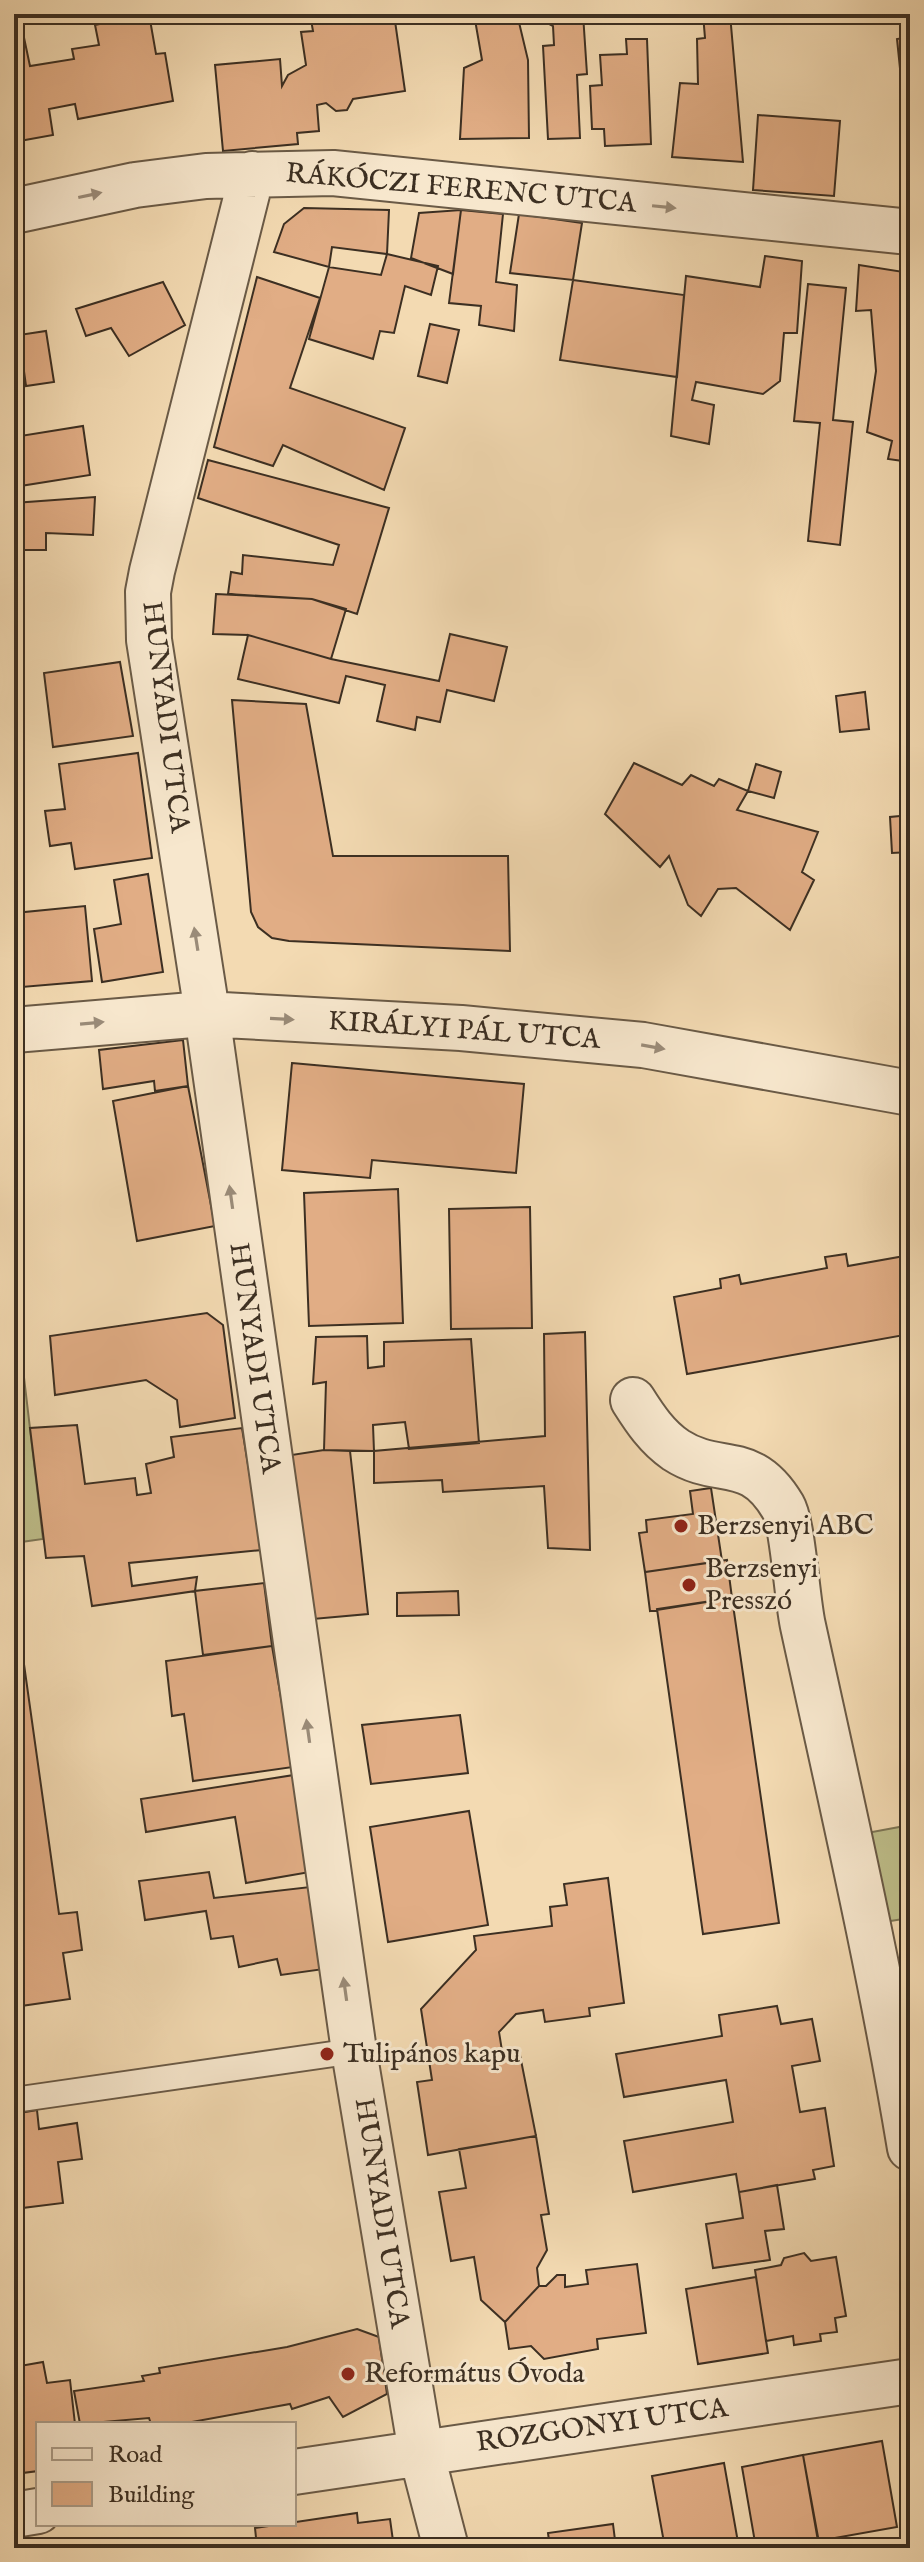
<svg xmlns="http://www.w3.org/2000/svg" width="924" height="2562" font-family="'IM FELL English',serif">
  <style>
    .green { fill: #bebe8a; stroke: #7d7656; stroke-width: 2 }
    .building { fill: #e1ad85; stroke: #3c2f22; stroke-width: 2 }
    .lines { fill: none; stroke-linecap: round; stroke-linejoin: round }
    .lane-casing { stroke: #6a5a46; stroke-width: 28 }
    .street-casing { stroke: #6a5a46; stroke-width: 48 }
    .lane { stroke: #f7e7cd; stroke-width: 24 }
    .street { stroke: #f7e7cd; stroke-width: 44 }
    .oneway { fill: #9a8b78 }
    .poi-dot { fill: #8f2418; stroke: #f7e7cd; stroke-width: 3 }
    .labels { text-anchor: middle; dominant-baseline: central; stroke-width: 6; stroke-linejoin: round; paint-order: stroke }
    .street-label { font-size: 28px; fill: #3c2f22; stroke: #f7e7cd }
    .poi-label { font-size: 28px; fill: #3c2f22; stroke: #f7e7cd; text-anchor: start }
  </style>
  <rect width="100%" height="100%" fill="#f3dab2"/>
  <filter id="stains"><feTurbulence type="fractalNoise" baseFrequency=".0025" numOctaves="4"/><feColorMatrix values="0 0 0 0 .2 0 0 0 0 .09 0 0 0 0 .02 0 0 0 .5 -.17"/></filter>
  <radialGradient id="worn" r=".72"><stop offset=".6" stop-color="#630" stop-opacity="0"/><stop offset="1" stop-color="#630" stop-opacity=".3"/></radialGradient>
  <!-- green -->
  <path class="green" d="M23 1369 43 1539 14 1543V1370Z
    M910 1825V1918L871 1924 856 1835Z"/>
  <!-- building -->
  <path class="building" d="M14 14H19L30 66 74 59 72 49 99 45 95 25 114 21 112 14H149L156 54 165 53 173 101 78 119 75 104 49 109 53 135 14 142Z
    M310 14H394L405 91 353 99 347 110 336 111 326 103 317 105 319 131 297 133 298 144 223 151 215 65 280 59 282 86 288 75 306 65 301 32 313 31Z
    M474 14H517L528 60 529 138 460 139 464 68 482 60Z
    M540 14H583L587 74 577 75 580 138 548 139 543 46 554 45 553 26 540 19Z
    M703 14H730L743 162 672 157 680 83 698 84 697 39 705 38Z
    M910 37V126L906 127 897 39Z
    M626 39H647L651 144 605 146 604 129H592L590 86 602 85 600 55 627 54Z
    M758 115 840 121 834 196 753 190Z
    M304 208 389 210 387 254 332 247 329 267 274 252 284 224Z
    M461 210 453 274 411 258 419 213Z
    M461 210 503 214 496 282 517 285 514 331 479 325 481 306 449 303Z
    M519 214 582 223 573 280 510 273Z
    M387 254 438 266 431 295 405 286 394 333 380 331 373 359 309 339 329 267 381 275Z
    M765 256 802 261 797 333H784L780 381 763 394 696 382 692 400 714 405 709 444 671 436 686 276 760 287Z
    M859 265 910 273V462L888 459 892 441 867 432 876 371 871 310 856 311Z
    M257 277 320 298 290 388 405 428 384 490 283 445 273 466 214 447Z
    M573 280 684 295 677 377 560 360Z
    M163 282 185 325 129 356 111 328 86 336 76 309Z
    M808 284 846 288 833 420 853 422 840 545 808 541 820 423 794 421Z
    M430 324 459 330 447 383 418 376Z
    M46 331 54 382 26 386 19 335Z
    M83 426 90 475 14 487V437Z
    M208 460 389 508 357 614 312 599 228 594 231 572 242 574 243 555 333 565 339 545 198 498Z
    M95 497 93 535 46 533V550H14V503Z
    M216 594 312 599 346 609 331 659 248 635 213 634Z
    M450 634 507 647 494 701 447 690 440 722 417 717 415 730 377 721 385 685 346 676 339 703 238 679 248 635 331 659 439 681Z
    M120 662 133 736 53 747 44 673Z
    M865 692 869 729 840 732 836 696Z
    M232 700 306 704 333 856H508L510 951 289 941 272 938 258 927 251 912Z
    M138 753 152 858 75 869 71 843 50 846 45 811 65 809 59 764Z
    M634 763 682 785 691 775 714 786 719 779 748 791 737 810 818 832 802 872 814 880 790 930 736 888 718 889 701 916 688 905 669 856 660 867 605 814Z
    M756 764 781 772 774 798 748 791Z
    M910 815V852L892 853 890 817Z
    M148 874 163 972 102 982 94 929 121 924 114 880Z
    M85 906 92 981 22 987 15 913Z
    M15 913 22 987 14 988V913Z
    M183 1040 188 1086 155 1091 154 1081 103 1089 99 1050Z
    M292 1063 524 1084 516 1173 372 1160 370 1178 282 1170Z
    M188 1086 215 1226 137 1241 113 1101Z
    M398 1189 403 1323 309 1326 304 1193Z
    M530 1207 532 1328 451 1329 449 1209Z
    M846 1254 848 1266 910 1255V1334L687 1374 674 1297 721 1288 720 1279 739 1275 741 1284 827 1268 825 1257Z
    M207 1313 223 1325 235 1418 180 1427 177 1400 146 1380 55 1395 50 1336Z
    M585 1332 590 1550 548 1548 544 1486 443 1492 442 1480 374 1483V1451L545 1436 544 1334Z
    M367 1336 368 1368 384 1366V1342L471 1339 479 1443 409 1449 405 1422 373 1425 374 1451 324 1450 326 1382 313 1384 316 1337Z
    M77 1425 85 1484 135 1478 137 1495 151 1493 146 1464 174 1457 171 1437 242 1428 262 1550 129 1563 132 1586 197 1577 195 1591 92 1606 84 1556 46 1558 30 1428Z
    M324 1450 350 1451 368 1614 302 1620 285 1456Z
    M711 1488 722 1561 645 1572 639 1533 647 1532 646 1520 693 1514 690 1491Z
    M727 1560 732 1598 650 1611 645 1572Z
    M264 1583 272 1646 203 1655 195 1591Z
    M458 1591 459 1615 397 1616V1593Z
    M14 1593 59 1914 77 1912 82 1950 63 1953 70 1999 14 2007Z
    M732 1598 779 1923 703 1934 657 1609Z
    M272 1646 293 1767 193 1781 184 1714 172 1716 166 1661Z
    M460 1715 468 1773 371 1784 362 1725Z
    M294 1775 310 1872 246 1883 235 1817 146 1832 141 1799Z
    M469 1811 488 1925 388 1942 370 1827Z
    M209 1872 214 1898 310 1887 324 1969 281 1975 277 1959 239 1967 233 1936 211 1939 206 1911 145 1920 139 1881Z
    M608 1878 624 2003 589 2008 590 2016 545 2022 543 2010 516 2014 499 2032 503 2057 520 2055 536 2136 428 2155 417 2082 432 2080 421 2009 476 1950 474 1936 552 1926 550 1907 567 1905 564 1884Z
    M777 2006 781 2024 812 2019 820 2061 792 2066 800 2112 825 2108 834 2166 813 2170 815 2179 739 2192 736 2174 633 2192 624 2141 733 2122 726 2080 624 2097 616 2054 722 2036 719 2015Z
    M37 2110 39 2129 77 2123 82 2159 58 2162 63 2203 14 2209V2114Z
    M536 2136 549 2214 541 2215 547 2250 537 2268 539 2286 505 2322 481 2300 474 2257 451 2261 439 2192 466 2188 459 2149Z
    M777 2185 784 2229 765 2231 770 2260 713 2268 706 2224 743 2218 739 2192Z
    M804 2253 811 2261 836 2257 846 2316 835 2318 837 2332 820 2334 821 2341 794 2345 793 2336 766 2341 755 2270 781 2265 784 2258Z
    M637 2264 646 2333 597 2339 598 2349 544 2359 531 2346 509 2349 505 2322 539 2286H546L557 2275H565V2287L588 2284 586 2270Z
    M756 2277 768 2353 698 2364 686 2289Z
    M357 2329 379 2337 387 2394 343 2417 329 2397 292 2409 290 2404 181 2424H151L149 2418 80 2424 74 2391 144 2381 142 2376 160 2373 159 2368 287 2347Z
    M43 2362 47 2383 70 2380 75 2424H38V2471L14 2474V2367Z
    M882 2441 897 2527 818 2541 803 2455Z
    M803 2455 820 2548H756L742 2467Z
    M724 2463 739 2548H665L652 2476Z
    M357 2513 358 2523 390 2519 394 2548H249L257 2547 255 2528Z
    M613 2524 616 2548H550L548 2533Z"/>
  <g class="lines">
    <defs>
      <path id="lane" d="M14 2100 354 2051"/>
      <path id="street" d="M252 174 152 571 148 592 149 640 204 993 354 2051 421 2452 446 2548
        M14 211 135 185 206 176 333 173 910 232
        M14 1030 204 1014 461 1028 643 1045 910 1093
        M633 1400C645 1419 657 1437 676 1450 719 1478 750 1451 783 1507 793 1524 797 1600 803 1626 841 1800 881 1973 910 2148
        M294 2472 910 2381
        M14 2515 38 2511"/>
    </defs>
    <!-- lane casing -->
    <use href="#lane" class="lane-casing"/>
    <!-- street casing -->
    <use href="#street" class="street-casing"/>
    <!-- lane -->
    <use href="#lane" class="lane"/>
    <!-- street -->
    <use href="#street" class="street"/>
  </g>
  <!-- one-way arrows -->
  <defs><path id="oneway-solid" d="M-6-.8H1V-3.2L6.5 0L1 3.2V.8H-6Z" transform="scale(2)"/></defs>
  <g class="oneway">
    <use href="#oneway-solid" transform="translate(90 195) rotate(-12)"/>
    <use href="#oneway-solid" transform="translate(664 207) rotate(6)"/>
    <use href="#oneway-solid" transform="translate(196 939) rotate(-99)"/>
    <use href="#oneway-solid" transform="translate(282 1019) rotate(3)"/>
    <use href="#oneway-solid" transform="translate(92 1023) rotate(-5)"/>
    <use href="#oneway-solid" transform="translate(653 1047) rotate(10)"/>
    <use href="#oneway-solid" transform="translate(231 1197) rotate(-98)"/>
    <use href="#oneway-solid" transform="translate(308 1731) rotate(-98)"/>
    <use href="#oneway-solid" transform="translate(345 1989) rotate(-98)"/>
  </g>
  <!-- markers -->
  <g class="poi-dot">
    <circle cx="681" cy="1526" r="8"/>
    <circle cx="689" cy="1585" r="8"/>
    <circle cx="327" cy="2054" r="8"/>
    <circle cx="348" cy="2374" r="8"/>
  </g>
  <g class="labels">
    <!-- street labels -->
    <g class="street-label">
      <text transform="translate(461 189) rotate(5)">RÁKÓCZI FERENC UTCA</text>
      <text transform="translate(165 717) rotate(83)">HUNYADI UTCA</text>
      <text transform="translate(464 1031) rotate(4)">KIRÁLYI PÁL UTCA</text>
      <text transform="translate(254 1358) rotate(82)">HUNYADI UTCA</text>
      <text transform="translate(381 2213) rotate(81)">HUNYADI UTCA</text>
      <text transform="translate(602 2426) rotate(-8)">ROZGONYI UTCA</text>
    </g>
    <!-- poi labels -->
    <g class="poi-label">
      <text x="697" y="1526">Berzsenyi ABC</text>
      <text x="705" y="1569">Berzsenyi<tspan x="705" dy="32">Presszó</tspan></text>
      <text x="343" y="2054">Tulipános kapu</text>
      <text x="364" y="2374">Református Óvoda</text>
    </g>
  </g>
  <!-- margin -->
  <rect width="924" height="2562" fill="none" stroke="#f3dab2" stroke-width="48"/>
  <rect x="16" y="16" width="892" height="2530" fill="none" stroke="#3c2f22" stroke-width="4"/>
  <rect x="24" y="24" width="876" height="2514" fill="none" stroke="#3c2f22" stroke-width="2"/>
  <!-- legend -->
  <rect x="36" y="2422" width="260" height="104" fill="#f7e7cd" stroke="#ac9d89" stroke-width="2"/>
  <rect x="52" y="2448" width="40" height="12" fill="#f7e7cd" stroke="#ac9d89" stroke-width="2"/>
  <text x="108" y="2462" font-size="24" fill="#3c2f22">Road</text>
  <rect x="52" y="2482" width="40" height="24" fill="#e1ad85" stroke="#ac9d89" stroke-width="2"/>
  <text x="108" y="2502" font-size="24" fill="#3c2f22">Building</text>
  <rect width="100%" height="100%" filter="url(#stains)"/>
  <rect width="100%" height="100%" fill="url(#worn)"/>
</svg>
